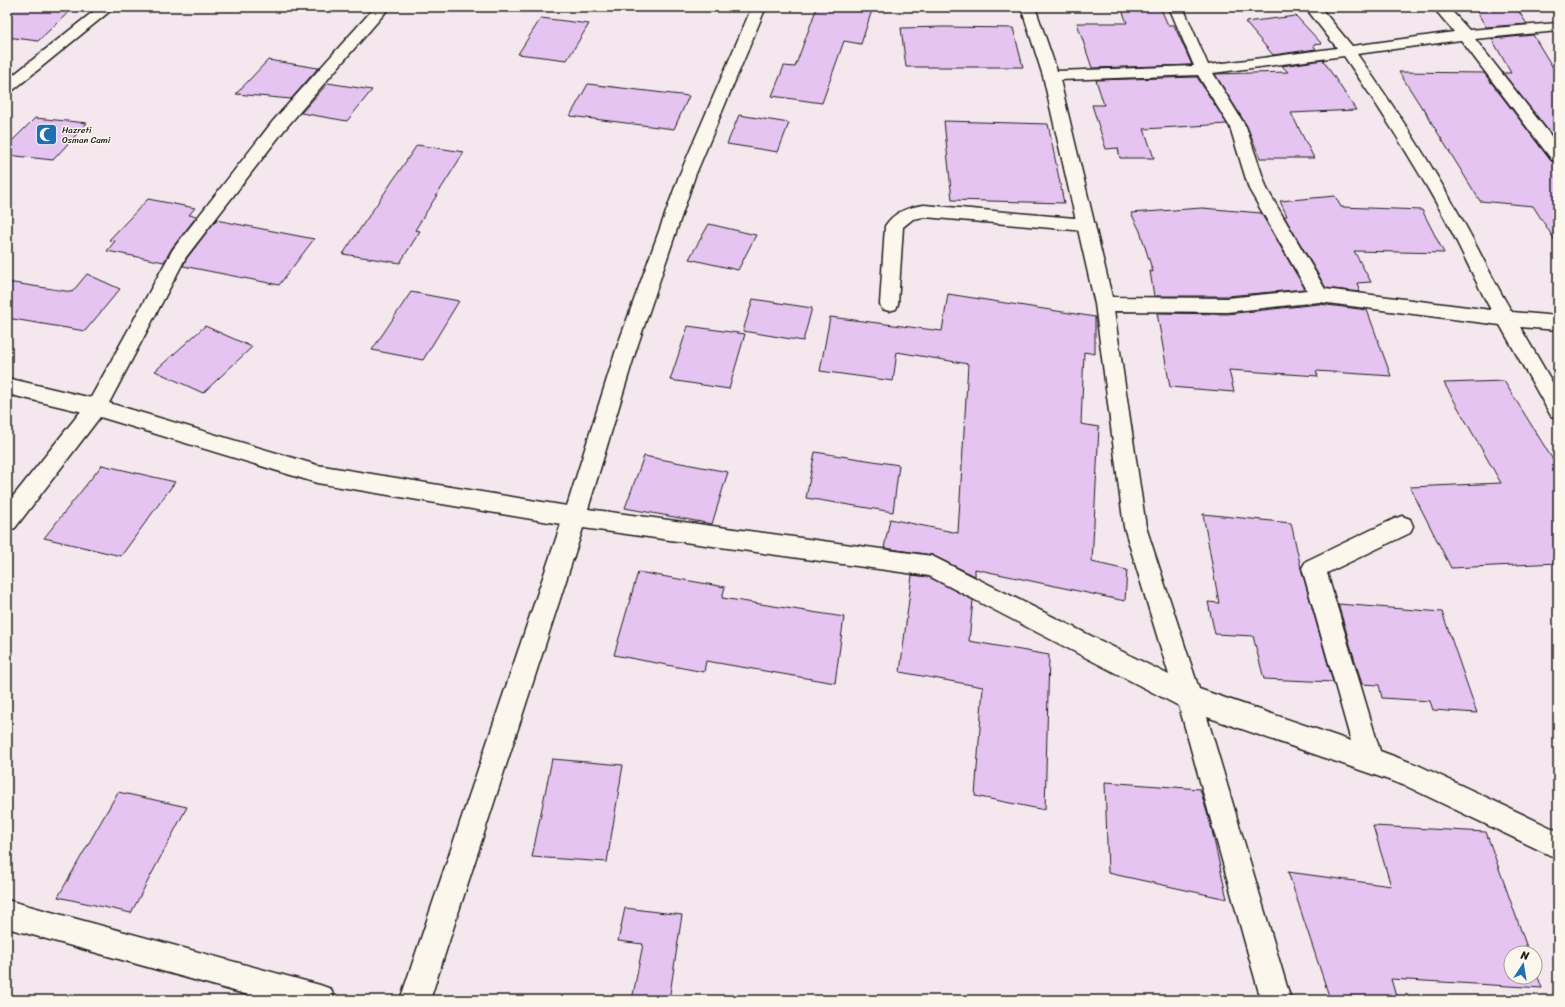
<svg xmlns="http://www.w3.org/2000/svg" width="1565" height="1007" font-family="Sriracha,sans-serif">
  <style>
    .building { fill: #e5c4f1; stroke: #1c1c1c }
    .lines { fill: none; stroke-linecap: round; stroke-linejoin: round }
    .lane-casing { stroke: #1c1c1c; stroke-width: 3 }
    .street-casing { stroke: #1c1c1c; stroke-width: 3 }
    .lane { fill: #fbf7ec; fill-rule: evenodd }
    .street { fill: #fbf7ec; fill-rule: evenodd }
    .labels { text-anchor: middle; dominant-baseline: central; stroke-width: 3; stroke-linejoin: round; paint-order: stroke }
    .far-poi-label { font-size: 9px; fill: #1c1c1c; stroke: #fbf7ec; text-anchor: start }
  </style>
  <rect width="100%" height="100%" fill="#f4e8ee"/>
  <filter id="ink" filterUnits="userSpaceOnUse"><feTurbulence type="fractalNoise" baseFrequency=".025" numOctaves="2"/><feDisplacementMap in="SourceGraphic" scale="8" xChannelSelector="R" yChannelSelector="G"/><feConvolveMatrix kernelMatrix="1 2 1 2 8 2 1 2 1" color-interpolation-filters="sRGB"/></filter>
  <g filter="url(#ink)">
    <!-- building -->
    <path class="building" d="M7 7H74L38 41 7 37Z
      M817 7H873L861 44 844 41 822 103 772 96 784 66 795 67Z
      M1121 7H1160L1168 25H1174L1192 65 1092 68 1077 23H1127Z
      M1474 7H1516L1527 24 1486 27Z
      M1296 16 1322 44 1313 45 1316 49 1273 55 1245 22Z
      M541 18 589 24 567 60 518 54Z
      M944 27 1013 28 1023 67H906L901 28Z
      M1533 35 1558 76V143L1503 73H1511L1492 39Z
      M268 60 318 68 291 99 236 94Z
      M1323 60 1356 110 1291 113 1314 158H1260L1247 126 1215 74 1288 72 1282 66Z
      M1399 72 1484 73 1551 161 1558 162V245L1533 206 1480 201 1428 117 1424 108H1422Z
      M1197 77 1227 124 1144 129 1154 158H1120L1118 148 1106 149 1092 105H1104L1096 80Z
      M328 83 372 90 347 121 301 113Z
      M588 84 689 96 674 129 570 116Z
      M739 115 789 123 778 152 727 144Z
      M35 118 87 123 53 160 7 155V146Z
      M944 121 1048 124 1064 203 952 200Z
      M417 145 464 152 415 230 420 231 400 263 343 254Z
      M1335 196 1341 207 1422 210 1444 253 1354 251 1371 282 1357 283 1360 292 1326 288 1284 216H1287L1280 201Z
      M148 199 195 208 189 215 197 216 172 248 164 262 107 251 115 241 109 240Z
      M1202 208 1261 213 1305 289 1227 296H1154L1150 271 1153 272 1140 231 1131 213Z
      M216 220 314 239 279 285 183 266 187 258Z
      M709 224 756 235 738 270 689 259Z
      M87 274 120 289 85 331 7 318V282L72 292Z
      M411 292 459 301 423 360 372 350Z
      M948 294 1095 317V354L1084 352 1081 424 1099 427 1092 562 1127 570 1125 601 975 569V576L932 555 884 548 890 519 958 533 968 364 897 352 893 381 820 371 830 317 942 331Z
      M753 299 812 308 803 341 743 331Z
      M1319 304 1367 310 1391 376 1316 371 1318 376 1229 370 1234 392 1170 387 1157 313 1227 314Z
      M205 326 252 347 203 393 155 371Z
      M688 326 745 334 729 389 670 380Z
      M1504 381 1558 468V563L1451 568 1410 487 1501 483 1444 383Z
      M815 452 899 465 893 512 806 498Z
      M644 456 728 472 712 524 625 508Z
      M102 465 175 482 121 556 44 538Z
      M1203 514 1291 523 1301 568 1333 682 1264 679 1253 636 1215 634 1208 602 1219 603Z
      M638 572 725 587 722 598 844 617 835 683 706 661 704 672 614 655Z
      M912 575 929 577 973 600 969 641 1049 655 1045 810 975 796 983 687 900 672Z
      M1338 604 1442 612 1477 713 1433 710 1430 701 1382 698 1379 685 1362 684Z
      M552 759 623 765 607 862 532 857Z
      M1105 782 1200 789 1211 826 1227 899 1108 873Z
      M118 792 187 807 131 913 58 897Z
      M1373 826 1486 832 1529 953H1511V977H1535V969L1542 988 1391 979 1397 1000H1361L1329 996 1288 872 1391 886Z
      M625 908 682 915 669 1000H632L643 944 618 941Z"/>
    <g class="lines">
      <defs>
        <path id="lane" d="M924 205 1086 219 1092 221 1095 225 1092 229 1086 231 924 217 913 219 903 227 898 304 896 309 889 311 882 309 880 304 885 226C894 212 908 207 924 205Z
          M7 378 96 399 103 401 106 407 103 413 96 415 7 394Z"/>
        <path id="street" d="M99 7H115L12 91 7 93V80Z
          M375 7H390L285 129 186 257 109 403 317 465 567 506 616 350 679 176 752 7H766L695 176 636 350 588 509 932 556 1169 675 1124 527 1095 304 1043 76 1021 7H1035L1057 71 1194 66 1169 7H1183L1208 65 1337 48 1305 7H1320L1352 46 1454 32 1433 7H1448L1469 30 1558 23V31L1475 39 1558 145V161L1552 160 1461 40 1357 54C1394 106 1429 160 1460 216 1478 247 1493 281 1512 312L1558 316V330L1520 327 1558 392V418L1551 416 1500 325 1319 302 1227 312 1114 311 1146 527 1199 689 1351 741 1302 568 1306 561 1394 519 1402 516 1410 519 1413 526 1410 533 1327 573 1380 751 1420 766 1558 831V859L1406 786 1207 717 1291 1000H1261L1179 706 929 576 583 528 430 1000H400L561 524 317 483 100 417 15 528 7 531V504L89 401 173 249 273 121ZM1344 56C1379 107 1413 161 1443 215 1460 246 1474 279 1491 310L1325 289 1267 189 1246 127 1213 73ZM1198 75 1230 127 1249 189 1307 290 1227 298 1112 297 1060 80Z
          M7 900 320 985 331 989 335 1000H266L7 928Z"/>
      </defs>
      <!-- lane casing -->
      <use href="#lane" class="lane-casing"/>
      <!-- street casing -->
      <use href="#street" class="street-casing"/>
      <!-- lane -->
      <use href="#lane" class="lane"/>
      <!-- street -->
      <use href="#street" class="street"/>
    </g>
  </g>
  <!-- icons -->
  <defs>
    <symbol id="mosque-square" viewBox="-11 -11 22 22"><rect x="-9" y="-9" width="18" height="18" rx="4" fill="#1f6fb2" stroke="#fbf7ec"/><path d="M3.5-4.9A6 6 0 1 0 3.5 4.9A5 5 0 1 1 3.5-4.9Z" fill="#fff"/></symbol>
  </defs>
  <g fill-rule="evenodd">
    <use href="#mosque-square" x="34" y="122" width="25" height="25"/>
  </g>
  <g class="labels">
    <!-- far-poi labels -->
    <g class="far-poi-label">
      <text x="62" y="130">Hazreti<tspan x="62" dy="10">Osman Cami</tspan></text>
    </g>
  </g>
  <!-- margin -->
  <rect width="1565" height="1007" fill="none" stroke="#fbf7ec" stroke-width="24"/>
  <rect x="12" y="12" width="1541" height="983" fill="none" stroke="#1c1c1c" stroke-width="1.5" filter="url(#ink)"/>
  <!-- north arrow -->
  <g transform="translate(1523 965) rotate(12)"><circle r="19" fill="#fbf7ec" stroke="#a29f99"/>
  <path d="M0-3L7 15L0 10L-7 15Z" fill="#1f6fb2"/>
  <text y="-6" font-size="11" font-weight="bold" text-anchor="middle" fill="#1c1c1c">N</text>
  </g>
</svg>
